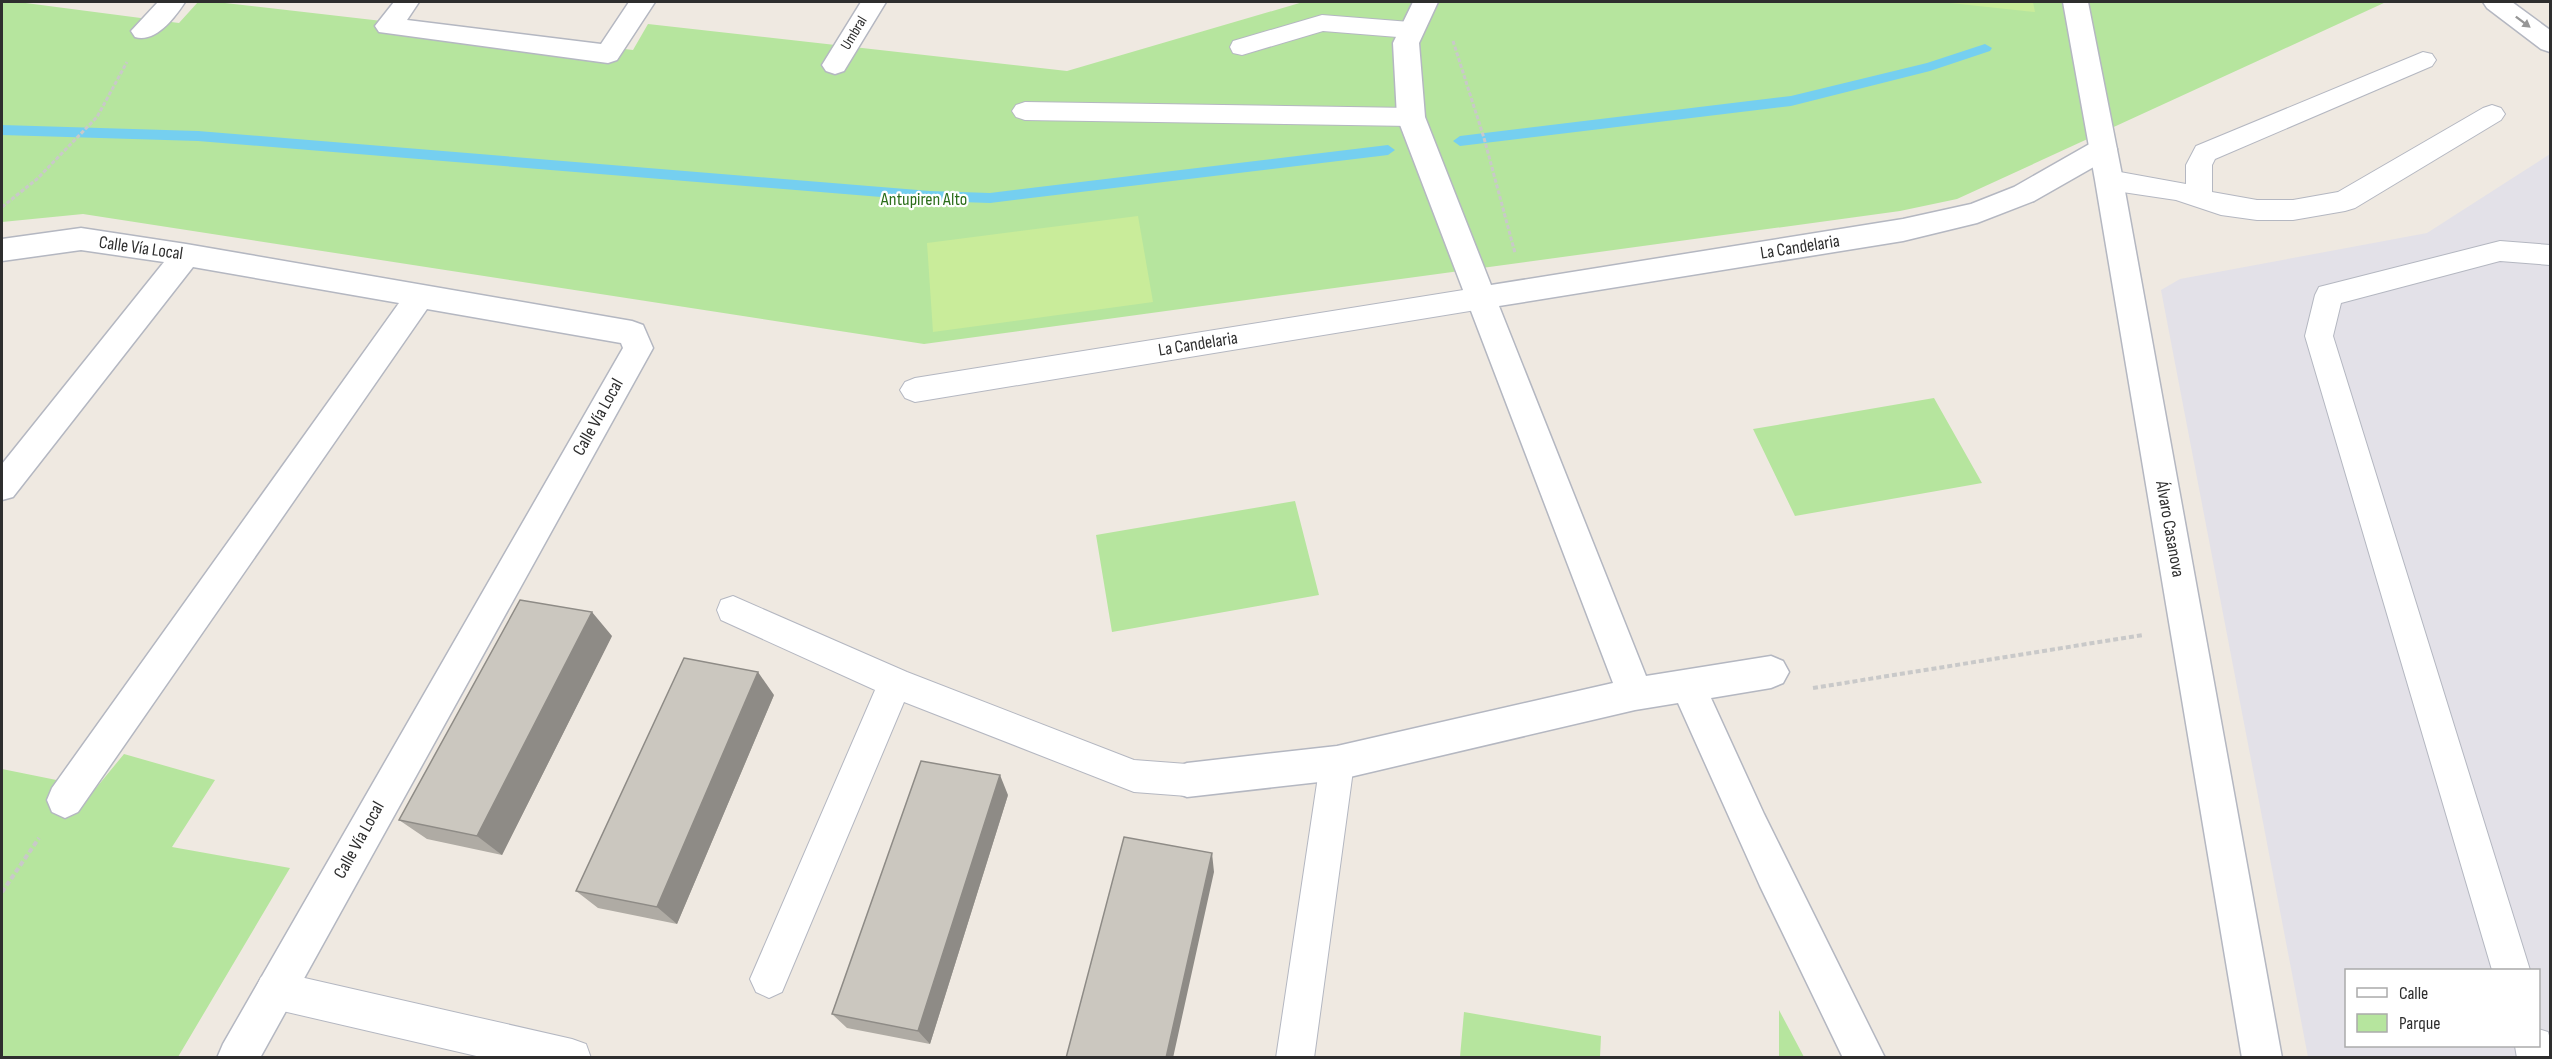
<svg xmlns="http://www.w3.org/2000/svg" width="2552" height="1059" font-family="'Sofia Sans Condensed',sans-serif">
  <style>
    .industrial { fill: #e3e1e8; fill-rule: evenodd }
    .green { fill: #b6e59e }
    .pitch { fill: #c9ec9a }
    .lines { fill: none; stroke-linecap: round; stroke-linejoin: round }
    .stream { fill: #75cff0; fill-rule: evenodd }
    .lane-casing { stroke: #b4b7c1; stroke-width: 2 }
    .street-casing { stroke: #b4b7c1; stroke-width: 3 }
    .secondary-casing { stroke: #b4b7c1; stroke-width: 3 }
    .path-far1 { stroke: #c9c9c9; stroke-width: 3; stroke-dasharray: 4 2; stroke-linecap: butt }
    .path { stroke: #c9c9c9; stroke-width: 4; stroke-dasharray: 5 3; stroke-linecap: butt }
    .lane { fill: #fff; fill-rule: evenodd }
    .street { fill: #fff; fill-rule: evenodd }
    .secondary { fill: #fff; fill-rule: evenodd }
    .wall { fill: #afaba4 }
    .shaded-wall { fill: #8e8b86 }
    .building { fill: #cbc7bf; stroke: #8e8b86; stroke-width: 1.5 }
    .oneway { fill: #969696 }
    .labels { text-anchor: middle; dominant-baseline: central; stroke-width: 4.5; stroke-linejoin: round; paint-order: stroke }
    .far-street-label { font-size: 15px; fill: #2e2e2e; stroke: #fff }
    .park-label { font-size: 18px; fill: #2c6e1b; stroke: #fff }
    .street-label { font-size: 18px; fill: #2e2e2e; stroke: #fff }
  </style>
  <rect width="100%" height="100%" fill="#efe9e1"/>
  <!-- industrial -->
  <path class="industrial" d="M2550 154V1057H2308L2161 290 2180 279 2427 233ZM2346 970H2538V1046H2346Z"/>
  <!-- green -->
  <path class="green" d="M2 2H18L179 23 198 2H216L633 50 648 24 1067 71 1303 2H2386L1957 199 1900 211 924 344 83 214 2 222Z
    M1934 398 1982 483 1795 516 1753 429Z
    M1295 501 1319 595 1112 632 1096 535Z
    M124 754 215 780 172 847 290 868 178 1057H2V769L96 788Z
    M1779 1010 1804 1057H1779Z
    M1464 1012 1601 1036 1600 1057H1460Z"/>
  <!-- pitch -->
  <path class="pitch" d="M1941 2H2033L2035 12Z
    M1138 216 1153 302 933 332 927 243Z"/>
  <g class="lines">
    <!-- stream -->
    <path class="stream" d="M1985 44 1992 48 1990 51 1930 71 1791 106 1460 146 1453 141 1460 136 1791 96 1927 63Z
      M2 125 198 131 930 191 990 193 1388 145 1395 150 1388 155 990 203 930 201 198 141 2 135Z"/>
    <defs>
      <path id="lane" d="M1322 15 1410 22 1419 24 1422 30 1419 36 1410 38 1323 31 1242 55 1233 53 1230 47 1233 41Z
        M2423 52 2432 54 2436 60 2432 66 2215 159 2212 165V192L2257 200H2293L2338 192 2483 108 2492 105 2501 108 2505 114 2501 120 2355 208 2345 211 2293 220H2257L2221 215 2176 200 2109 190 2100 187 2096 180 2100 173 2109 170 2186 184V165L2196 146Z
        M1025 102 1411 108 1420 111 1424 117 1420 123 1411 126 1025 120 1016 117 1012 111 1016 105Z
        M2500 241 2550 245V265L2500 261 2341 303 2333 336 2530 970H2492L2305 336 2315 295 2319 287Z
        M1482 287 1492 290 1496 298 1492 306 1482 309 915 402 905 398 900 390 905 382 915 378Z
        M733 596 907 672 1134 760 1187 764 1199 768 1204 780 1199 792 1187 796 1134 792 904 702 782 992 769 998 756 992 750 979 875 690 721 620 717 610 721 600Z
        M1337 747 1349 752 1354 763 1314 1058H1276L1320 763 1325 752Z
        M274 971 572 1039 586 1044 591 1058H485L274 1009 261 1003 255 990 261 977Z
        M2538 1029 2548 1032 2550 1039V1058H2517L2515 1046H2538Z"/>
      <path id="street" d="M158 2H185C174 19 155 43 135 37L131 31Z
        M394 2H419L407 20 601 44 629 2H655L617 60 608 63 379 32 375 26Z
        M861 2H886L844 71 835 74 826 71 822 65Z
        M1413 2H1438L1419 43 1425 117 1491 285 1903 219 1971 204 2014 187 2093 142 2103 139 2113 142 2117 149 2113 156 2034 201 1977 223 1903 241 1499 306 1646 676 1771 656 1783 661 1789 672 1783 683 1771 688 1711 698 1764 814 1885 1058H1843L1760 886 1678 703 1635 710 1337 780 1187 797 1174 792 1169 780 1174 768 1187 763 1337 746 1613 683 1397 117 1393 43Z
        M81 228 186 244 632 321 643 325 653 348 260 1058H217L223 1044 623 348 621 343 427 309 78 812 65 818 52 812 47 800 52 788 399 303 193 267 13 497 2 500V464L164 262 81 250 2 261V239Z"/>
      <path id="secondary" d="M2063 2H2088L2123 180 2282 1058H2242L2095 180Z
        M2483 2H2512L2550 30V52L2541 49 2487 8Z"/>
    </defs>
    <!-- lane casing -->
    <use href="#lane" class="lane-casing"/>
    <!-- street casing -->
    <use href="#street" class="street-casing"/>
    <!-- secondary casing -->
    <use href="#secondary" class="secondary-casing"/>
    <!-- path-far1 -->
    <path class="path-far1" d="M1453 41 1484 138 1515 253
      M2 207 37 179 97 117 127 62"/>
    <!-- path -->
    <path class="path" d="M1813 688 2143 635
      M2 892 39 838"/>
    <!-- lane -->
    <use href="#lane" class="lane"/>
    <!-- street -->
    <use href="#street" class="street"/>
    <!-- secondary -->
    <use href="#secondary" class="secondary"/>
  </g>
  <!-- wall -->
  <path class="wall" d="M612 636 502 855 427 839 399 820Z
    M774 695 677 924 598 908 576 891Z
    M1008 795 930 1044 847 1028 832 1014Z"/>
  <!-- shaded-wall -->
  <path class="shaded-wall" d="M592 612 612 636 502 855 477 836Z
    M758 672 774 695 677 924 657 907Z
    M1000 775 1008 795 930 1044 918 1031Z
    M1212 853 1214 872 1173 1058H1166Z"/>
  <!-- building -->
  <path class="building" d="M520 600 592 612 477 836 399 820Z
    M684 658 758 672 657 907 576 891Z
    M921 761 1000 775 918 1031 832 1014Z
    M1124 837 1212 853 1166 1058H1066Z"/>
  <!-- one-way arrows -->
  <defs><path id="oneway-solid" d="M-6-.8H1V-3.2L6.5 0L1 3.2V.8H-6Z" transform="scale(1.5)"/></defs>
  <use class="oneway" href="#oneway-solid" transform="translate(2523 22) rotate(37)"/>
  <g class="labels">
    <!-- far-street labels -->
    <g class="far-street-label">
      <text transform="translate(854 33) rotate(-59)">Umbral</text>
    </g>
    <!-- park labels -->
    <g class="park-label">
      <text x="924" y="199">Antupiren Alto</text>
    </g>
    <!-- street labels -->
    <g class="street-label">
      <text transform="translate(1800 247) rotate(-9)">La Candelaria</text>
      <text transform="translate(141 248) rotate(8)">Calle Vía Local</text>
      <text transform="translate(1198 344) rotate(-9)">La Candelaria</text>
      <text transform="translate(598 417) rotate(-61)">Calle Vía Local</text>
      <text transform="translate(2170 529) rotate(80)">Álvaro Casanova</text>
      <text transform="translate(359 840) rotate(-61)">Calle Vía Local</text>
    </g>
  </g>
  <!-- border -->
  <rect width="2552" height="1059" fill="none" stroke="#2e2e2e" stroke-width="6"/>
  <!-- legend -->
  <rect x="2345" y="969" width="195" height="78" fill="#ffffff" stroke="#ababab" stroke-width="1.5"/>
  <rect x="2357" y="988" width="30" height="9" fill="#ffffff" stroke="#ababab" stroke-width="1.5"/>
  <text x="2399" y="999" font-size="18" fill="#2e2e2e">Calle</text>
  <rect x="2357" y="1014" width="30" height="18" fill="#b6e59e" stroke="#ababab" stroke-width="1.5"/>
  <text x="2399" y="1029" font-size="18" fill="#2e2e2e">Parque</text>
</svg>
